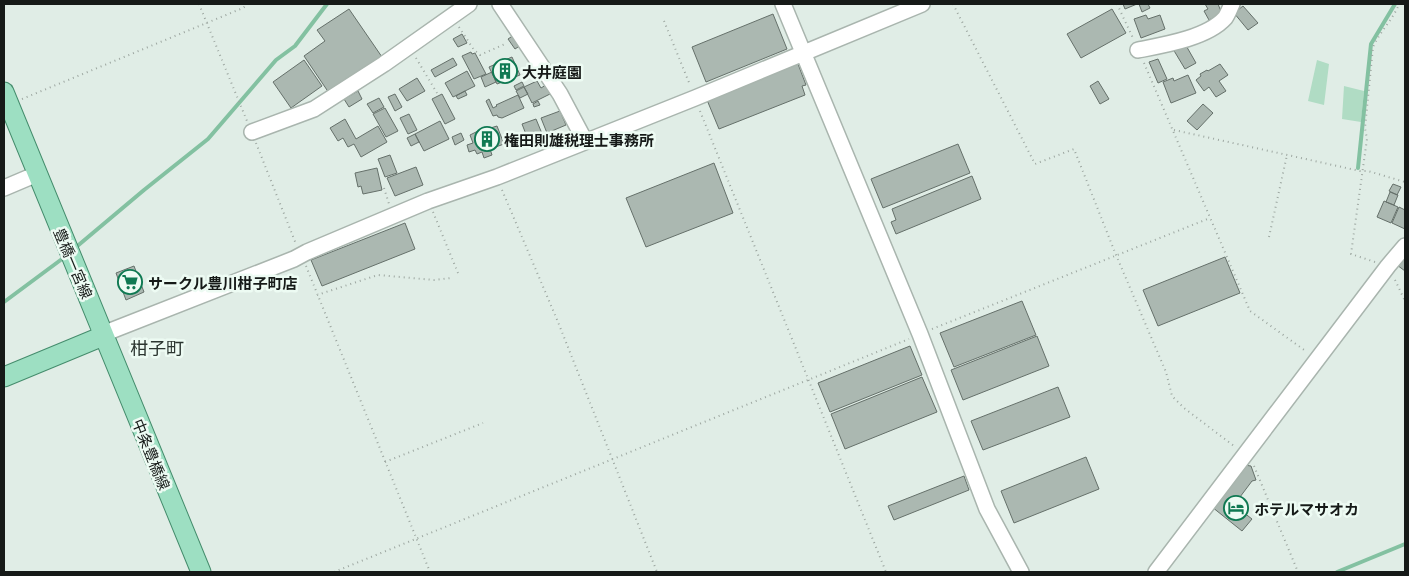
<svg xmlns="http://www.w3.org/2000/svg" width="1409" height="576" font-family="Literata,'Noto Sans JP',serif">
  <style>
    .green { fill: #b0dcc4 }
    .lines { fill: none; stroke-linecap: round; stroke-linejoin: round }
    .stream { stroke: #83c1a1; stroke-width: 4 }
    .building { fill: #abb8b1; stroke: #65706a }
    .minor-casing { stroke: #a9b5ae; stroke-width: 18 }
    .major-casing { stroke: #448c6c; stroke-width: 21 }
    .path { stroke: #9da7a1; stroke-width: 2; stroke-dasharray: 1 4; stroke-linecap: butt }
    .minor { stroke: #fff; stroke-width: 15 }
    .major { stroke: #9ddfc2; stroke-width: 19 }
    .labels { text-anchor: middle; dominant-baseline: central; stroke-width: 5; stroke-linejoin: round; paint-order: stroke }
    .poi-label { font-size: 15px; font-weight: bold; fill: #161a18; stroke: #edfbf3; text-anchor: start }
    .street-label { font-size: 15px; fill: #161a18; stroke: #edfbf3 }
    .quarter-label { font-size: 18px; fill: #2c3631; stroke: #edfbf3 }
  </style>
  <rect width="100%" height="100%" fill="#e0ede6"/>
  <!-- green -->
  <path class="green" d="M1317 60 1329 64 1324 105 1308 101Z
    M1344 86 1364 91 1361 122 1342 119Z"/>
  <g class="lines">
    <!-- stream -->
    <path class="stream" d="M1358 168 1371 44 1395 4
      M75 248 144 190 208 139 276 60 295 46 327 4
      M4 302 66 256
      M1337 572 1405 544"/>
  </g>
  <!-- building -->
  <path class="building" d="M1123 4H1137L1125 9Z
    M1139 4H1148L1150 8 1142 12Z
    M1205 4H1218L1222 14 1209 20 1204 11 1208 9Z
    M1243 6 1258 23 1248 30 1234 13Z
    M349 9 382 57 329 93 304 56 325 41 317 30Z
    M1112 9 1126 33 1081 58 1067 34Z
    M773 14 787 49 706 82 692 47Z
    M1146 15 1148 19 1160 15 1165 29 1141 38 1134 19Z
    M462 34 467 43 458 47 453 39Z
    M514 35 521 45 515 49 508 39Z
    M1184 42 1196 63 1185 69 1173 49Z
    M471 52 472 54 475 53 486 74 474 79 462 56Z
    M512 57 520 75 497 84 489 67Z
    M453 58 457 65 435 77 431 70Z
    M1158 59 1167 79 1158 83 1149 62Z
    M304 60 322 86 291 108 273 82Z
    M798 64 806 85 802 86 805 95 719 129 707 100Z
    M1220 64 1228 75 1219 81 1226 91 1216 97 1209 87 1204 91 1196 80 1201 76 1200 74 1207 70 1208 71Z
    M467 71 475 86 453 97 445 83Z
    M492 72 496 82 485 87 481 77Z
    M1188 75 1196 93 1171 103 1163 82 1173 78 1174 81Z
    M417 78 425 91 407 101 399 89Z
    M537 81 541 88 546 85 550 94 532 103 524 87Z
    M1098 81 1109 99 1100 104 1090 86Z
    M522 82 524 86 516 90 514 86Z
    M524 87 528 94 520 98 516 91Z
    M358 91 362 99 349 107 344 99Z
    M465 91 467 95 458 99 456 96Z
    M395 94 402 107 395 111 388 97Z
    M442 94 455 119 445 124 432 99Z
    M518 95 524 108 502 118 498 117 497 115 493 116 486 101 489 99 493 108 497 106 496 105Z
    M379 98 384 107 373 113 367 104Z
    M538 101 540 105 534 107 533 104Z
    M1203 104 1213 113 1197 130 1187 121Z
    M385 108 398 131 386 137 373 114Z
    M560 111 566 125 547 133 541 118Z
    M409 114 417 130 408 134 400 118Z
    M345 119 356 139 378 126 387 142 361 157 354 144 348 147 343 138 338 141 330 128Z
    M536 119 543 136 529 142 522 124Z
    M440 121 449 139 424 151 415 134Z
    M497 126 504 144 490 149 492 155 484 158 482 152 477 154 475 150 469 152 467 145 473 143 470 135 484 128V130Z
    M461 133 464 140 455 145 452 137Z
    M415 134 419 142 411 146 407 138Z
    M958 144 970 173 883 208 871 179Z
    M390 155 397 173 385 177 378 159Z
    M714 163 733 213 646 247 626 198Z
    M416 167 423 185 395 196 387 178Z
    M377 168 382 190 363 194 361 186 358 187 355 173Z
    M972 176 981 199 896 234 891 222 896 220 892 209Z
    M1393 184 1401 187 1397 195 1389 191Z
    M1390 192 1398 195 1394 205 1386 202Z
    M1384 201 1398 207 1391 223 1377 217Z
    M1399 207 1405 210V229L1392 223Z
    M405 223 415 249 322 286 311 260Z
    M1405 255V271L1397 265Z
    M1225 257 1240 293 1158 326 1143 290Z
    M134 266 144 292 126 300 116 273Z
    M1022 301 1036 335 954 367 940 333Z
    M1037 336 1049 366 963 400 951 370Z
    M910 346 922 375 830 412 818 383Z
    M922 377 937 412 845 449 831 414Z
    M1058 387 1070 417 983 450 971 421Z
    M1086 457 1099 489 1014 523 1001 491Z
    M1244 465 1251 466 1256 480 1252 481 1234 505 1252 519 1242 531 1212 507Z
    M964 476 969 490 894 520 888 506Z"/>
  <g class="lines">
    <defs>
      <path id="minor" d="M500 4 560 94 585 141
        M783 4 920 334 987 509 1021 572
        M1138 50C1164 45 1207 38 1225 18 1228 14 1230 8 1232 4
        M252 132 314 109 384 64 469 4
        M4 188 37 174
        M103 336 113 330 294 259 307 252 428 201 497 177 695 98 922 4
        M1156 572 1388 266 1405 246"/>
      <path id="major" d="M4 92 201 572
        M4 377 103 336"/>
    </defs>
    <!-- minor casing -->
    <use href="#minor" class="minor-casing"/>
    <!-- major casing -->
    <use href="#major" class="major-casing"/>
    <!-- path -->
    <path class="path" d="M199 4 247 121
      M953 4 1035 164 1074 149 1116 255 1166 372 1172 396 1184 408 1234 446
      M1117 4 1133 38
      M664 21 690 85
      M459 27 474 50 480 55 505 44
      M416 58 437 93
      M1144 63 1250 311 1307 352
      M22 99 243 8 248 4
      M700 111 886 572
      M1174 130 1360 171H1368L1405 182
      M256 143 296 244
      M384 188 389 204
      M502 190 558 322 657 572
      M433 212 458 273
      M1269 237 1287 155
      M1375 262 1351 254 1367 139 1365 128 1373 47C1380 31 1393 20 1399 4
      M306 266 430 572
      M1395 280 1405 301
      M317 295 378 275 434 280 451 278
      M932 329 1210 218
      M385 462 483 423
      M1254 466 1298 572
      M334 572 909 339"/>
    <!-- minor -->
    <use href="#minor" class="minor"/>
    <!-- major -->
    <use href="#major" class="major"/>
  </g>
  <!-- icons -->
  <defs>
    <symbol id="building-ring" viewBox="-11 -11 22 22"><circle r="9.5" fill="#edfbf3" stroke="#0f7952" stroke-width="1.5"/><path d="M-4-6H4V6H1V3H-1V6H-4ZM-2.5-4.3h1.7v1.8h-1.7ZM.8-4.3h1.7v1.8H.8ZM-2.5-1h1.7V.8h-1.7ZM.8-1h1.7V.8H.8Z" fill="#0f7952"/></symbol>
    <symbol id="supermarket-ring" viewBox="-11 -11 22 22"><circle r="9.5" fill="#edfbf3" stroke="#0f7952" stroke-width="1.5"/><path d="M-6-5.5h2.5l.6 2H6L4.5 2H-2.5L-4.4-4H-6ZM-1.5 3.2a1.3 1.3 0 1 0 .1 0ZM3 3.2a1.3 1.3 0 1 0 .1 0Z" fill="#0f7952"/></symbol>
    <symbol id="hotel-ring" viewBox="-11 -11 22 22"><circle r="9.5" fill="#edfbf3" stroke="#0f7952" stroke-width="1.5"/><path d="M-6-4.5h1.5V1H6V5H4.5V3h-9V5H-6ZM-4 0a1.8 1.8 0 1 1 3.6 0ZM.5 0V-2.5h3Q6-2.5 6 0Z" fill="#0f7952"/></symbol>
  </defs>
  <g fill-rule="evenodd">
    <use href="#building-ring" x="491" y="57" width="28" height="28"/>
    <use href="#building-ring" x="473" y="125" width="28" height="28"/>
    <use href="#supermarket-ring" x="116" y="268" width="28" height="28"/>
    <use href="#hotel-ring" x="1222" y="494" width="28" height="28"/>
  </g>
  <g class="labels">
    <!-- poi labels -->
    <g class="poi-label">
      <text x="522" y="71">大井庭園</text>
      <text x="504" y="139">権田則雄税理士事務所</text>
      <text x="148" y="282">サークル豊川柑子町店</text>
      <text x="1254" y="508">ホテルマサオカ</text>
    </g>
    <!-- street labels -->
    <g class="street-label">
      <text transform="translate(74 263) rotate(67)">豊橋一宮線</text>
      <text transform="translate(152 454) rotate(68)">中条豊橋線</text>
    </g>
    <!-- quarter labels -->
    <g class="quarter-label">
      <text x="157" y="347">柑子町</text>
    </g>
  </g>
  <!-- border -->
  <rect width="1409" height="576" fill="none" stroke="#161a18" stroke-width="10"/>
</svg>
